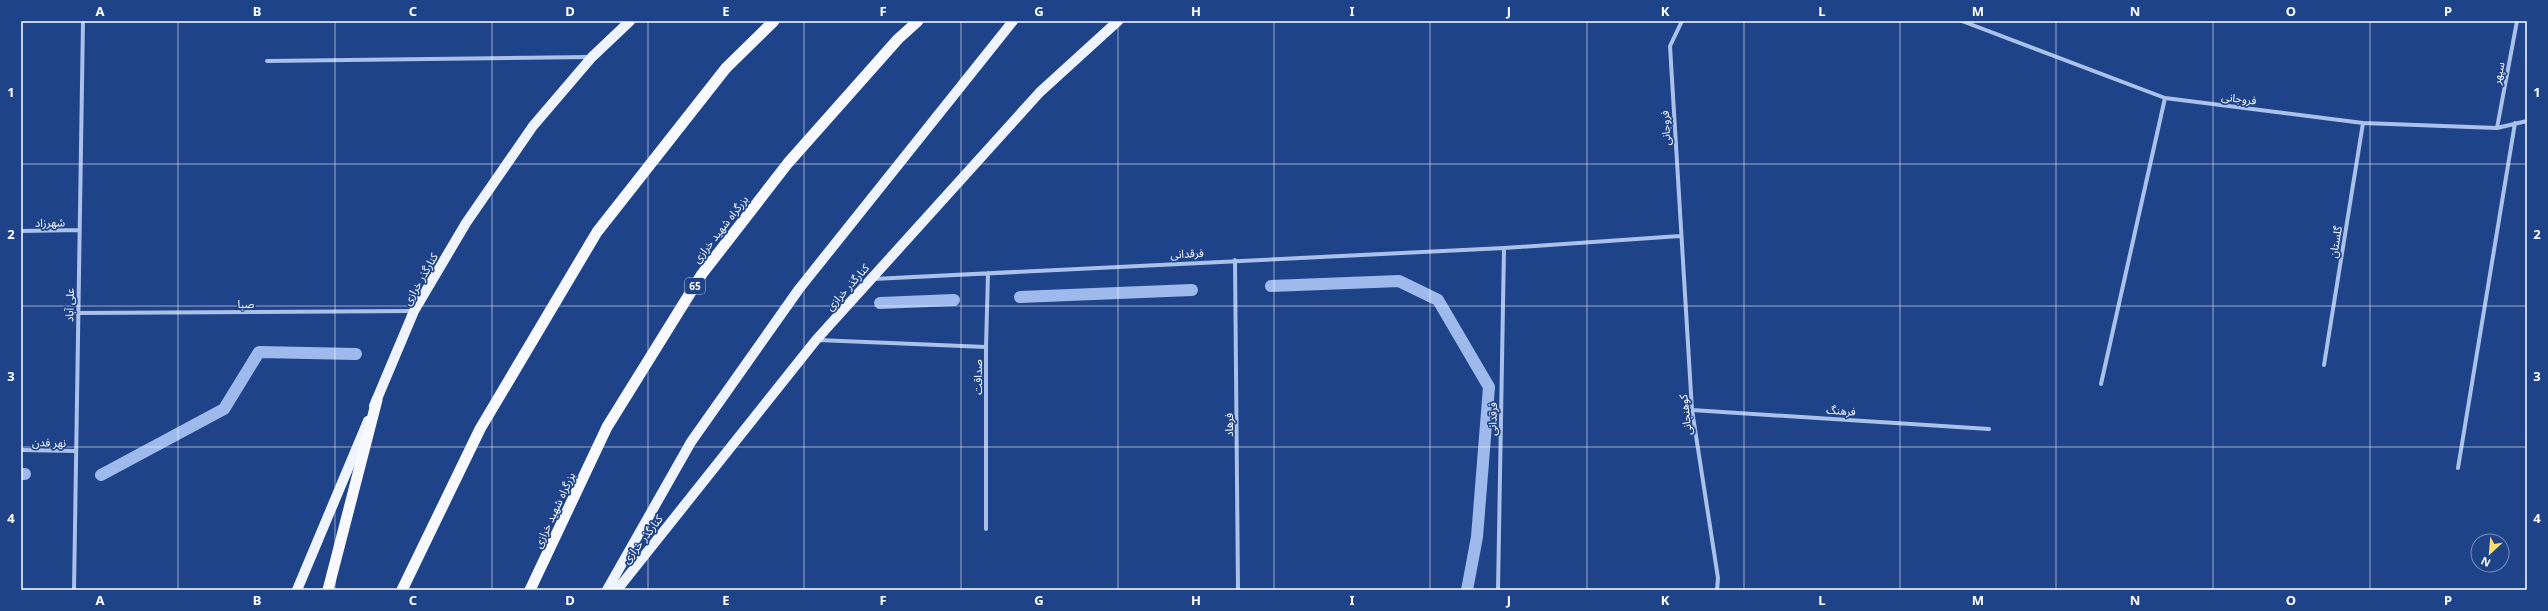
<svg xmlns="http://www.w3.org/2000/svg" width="2548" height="611" font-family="'Noto Sans','Noto Sans Arabic',sans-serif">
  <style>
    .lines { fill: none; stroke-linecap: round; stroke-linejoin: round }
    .stream { stroke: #9ebaec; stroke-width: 12 }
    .minor { stroke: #aac1eb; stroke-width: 4 }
    .primary { stroke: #eff3fe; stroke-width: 10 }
    .trunk { stroke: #f7f9fe; stroke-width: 11 }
    .grid { fill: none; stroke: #fff; stroke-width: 1; stroke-opacity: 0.55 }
    .labels { text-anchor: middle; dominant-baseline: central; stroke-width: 3.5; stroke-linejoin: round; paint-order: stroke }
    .shield { fill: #1f4389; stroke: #bcc7dc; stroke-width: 1 }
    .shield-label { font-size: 10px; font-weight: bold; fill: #fff }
    .street-label { font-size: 11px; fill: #fff; stroke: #1f4389 }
    .neatline { fill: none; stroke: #fff; stroke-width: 1.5 }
    .grid-label { font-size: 13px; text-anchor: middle; font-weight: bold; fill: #fff }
  </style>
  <rect width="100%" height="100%" fill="#1f4389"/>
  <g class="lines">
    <!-- stream -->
    <path class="stream" d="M1271 286 1399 281 1438 300 1489 387 1477 537 1467 590
      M1020 297 1192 290
      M880 303 954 300
      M21 474H25
      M101 475 224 409 259 352 356 354"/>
    <!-- minor -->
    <path class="minor" d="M1682 21 1670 46 1692 410 1718 578 1717 590
      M1962 21 2165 98 2363 123 2497 128 2527 121
      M267 61 589 57
      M2497 128 2517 21
      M21 231 79 230
      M1235 260 1238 590
      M873 279 1504 248 1680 236
      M77 313 414 311
      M818 340 986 347V529
      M986 347 988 273
      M2324 365 2363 123
      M2101 384 2165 98
      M1692 410 1989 429
      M21 450 76 451
      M2458 468 2515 123
      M74 590 83 21
      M1498 590 1504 248"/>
    <!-- primary -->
    <path class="primary" d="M374 406 414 311 466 223 533 126 592 57 630 21
      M297 590 368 421
      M607 590 691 442 799 289 1013 21
      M617 590 816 340 1040 92 1118 21"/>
    <!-- trunk -->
    <path class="trunk" d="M328 590 377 400
      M402 590 480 429 597 232 726 68 774 21
      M530 590 607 427 702 274 788 163 898 39 918 21"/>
  </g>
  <!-- grid -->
  <path class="grid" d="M178 21V590M335 21V590M492 21V590M648 21V590M804 21V590M961 21V590M1118 21V590M1274 21V590M1430 21V590M1587 21V590M1744 21V590M1900 21V590M2056 21V590M2213 21V590M2370 21V590M21 164H2527M21 306H2527M21 447H2527"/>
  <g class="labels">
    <!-- shield labels -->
    <rect class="shield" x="685" y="278" width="20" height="16" rx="3"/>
    <g class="shield-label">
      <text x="695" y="286">65</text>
    </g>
    <!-- street labels -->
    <g class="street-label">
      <text transform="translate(2498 73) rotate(-79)">سپهر</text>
      <text transform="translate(2239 98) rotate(7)">فروجانی</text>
      <text transform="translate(1665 128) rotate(-93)">فروجانی</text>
      <text transform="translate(50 222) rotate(-1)">شهرزاد</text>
      <text transform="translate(720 229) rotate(-52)">بزرگراه شهید خرازی</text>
      <text transform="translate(2335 242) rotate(-81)">گلستان</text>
      <text transform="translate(1187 253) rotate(-3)">فرقدانی</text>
      <text transform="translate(420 279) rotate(-60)">کنارگذر خرازی</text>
      <text transform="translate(847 287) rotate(-48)">کنارگذر خرازی</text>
      <text x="246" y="303">صبا</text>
      <text transform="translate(69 305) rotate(-89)">علی آباد</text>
      <text transform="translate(977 377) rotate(-90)">صداقت</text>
      <text transform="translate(1841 410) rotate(4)">فرهنگ</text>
      <text transform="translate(1685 415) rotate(-97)">کوهنجانی</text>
      <text transform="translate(1492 419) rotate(-89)">فرقدانی</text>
      <text transform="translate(1228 425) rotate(-90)">فرهاد</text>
      <text transform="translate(49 442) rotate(1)">نهر فدن</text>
      <text transform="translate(554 510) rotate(-65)">بزرگراه شهید خرازی</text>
      <text transform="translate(642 539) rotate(-52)">کنارگذر خرازی</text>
    </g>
  </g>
  <!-- border -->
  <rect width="2548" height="611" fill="none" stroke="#1f4389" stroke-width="44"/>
  <!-- north arrow -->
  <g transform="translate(2490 553) rotate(206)"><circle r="19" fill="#1f4389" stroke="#798eb8"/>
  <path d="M0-3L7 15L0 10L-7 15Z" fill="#f9de6b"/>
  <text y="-6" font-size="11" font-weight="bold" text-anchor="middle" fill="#ffffff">N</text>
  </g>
  <rect x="22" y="22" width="2504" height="567" class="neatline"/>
  <g class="grid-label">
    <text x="100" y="16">A</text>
    <text x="257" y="16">B</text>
    <text x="413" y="16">C</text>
    <text x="570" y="16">D</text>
    <text x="726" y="16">E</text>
    <text x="883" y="16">F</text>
    <text x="1039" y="16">G</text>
    <text x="1196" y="16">H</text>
    <text x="1352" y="16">I</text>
    <text x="1509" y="16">J</text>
    <text x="1665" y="16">K</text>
    <text x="1822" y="16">L</text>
    <text x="1978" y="16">M</text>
    <text x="2135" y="16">N</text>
    <text x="2291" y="16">O</text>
    <text x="2448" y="16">P</text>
    <text x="11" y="97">1</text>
    <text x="2537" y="97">1</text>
    <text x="11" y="239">2</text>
    <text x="2537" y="239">2</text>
    <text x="11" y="381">3</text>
    <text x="2537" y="381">3</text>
    <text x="11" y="523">4</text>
    <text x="2537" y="523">4</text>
    <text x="100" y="605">A</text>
    <text x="257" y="605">B</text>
    <text x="413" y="605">C</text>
    <text x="570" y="605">D</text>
    <text x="726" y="605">E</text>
    <text x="883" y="605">F</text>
    <text x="1039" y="605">G</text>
    <text x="1196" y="605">H</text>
    <text x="1352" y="605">I</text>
    <text x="1509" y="605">J</text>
    <text x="1665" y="605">K</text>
    <text x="1822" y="605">L</text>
    <text x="1978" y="605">M</text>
    <text x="2135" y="605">N</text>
    <text x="2291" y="605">O</text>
    <text x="2448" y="605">P</text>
  </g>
</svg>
